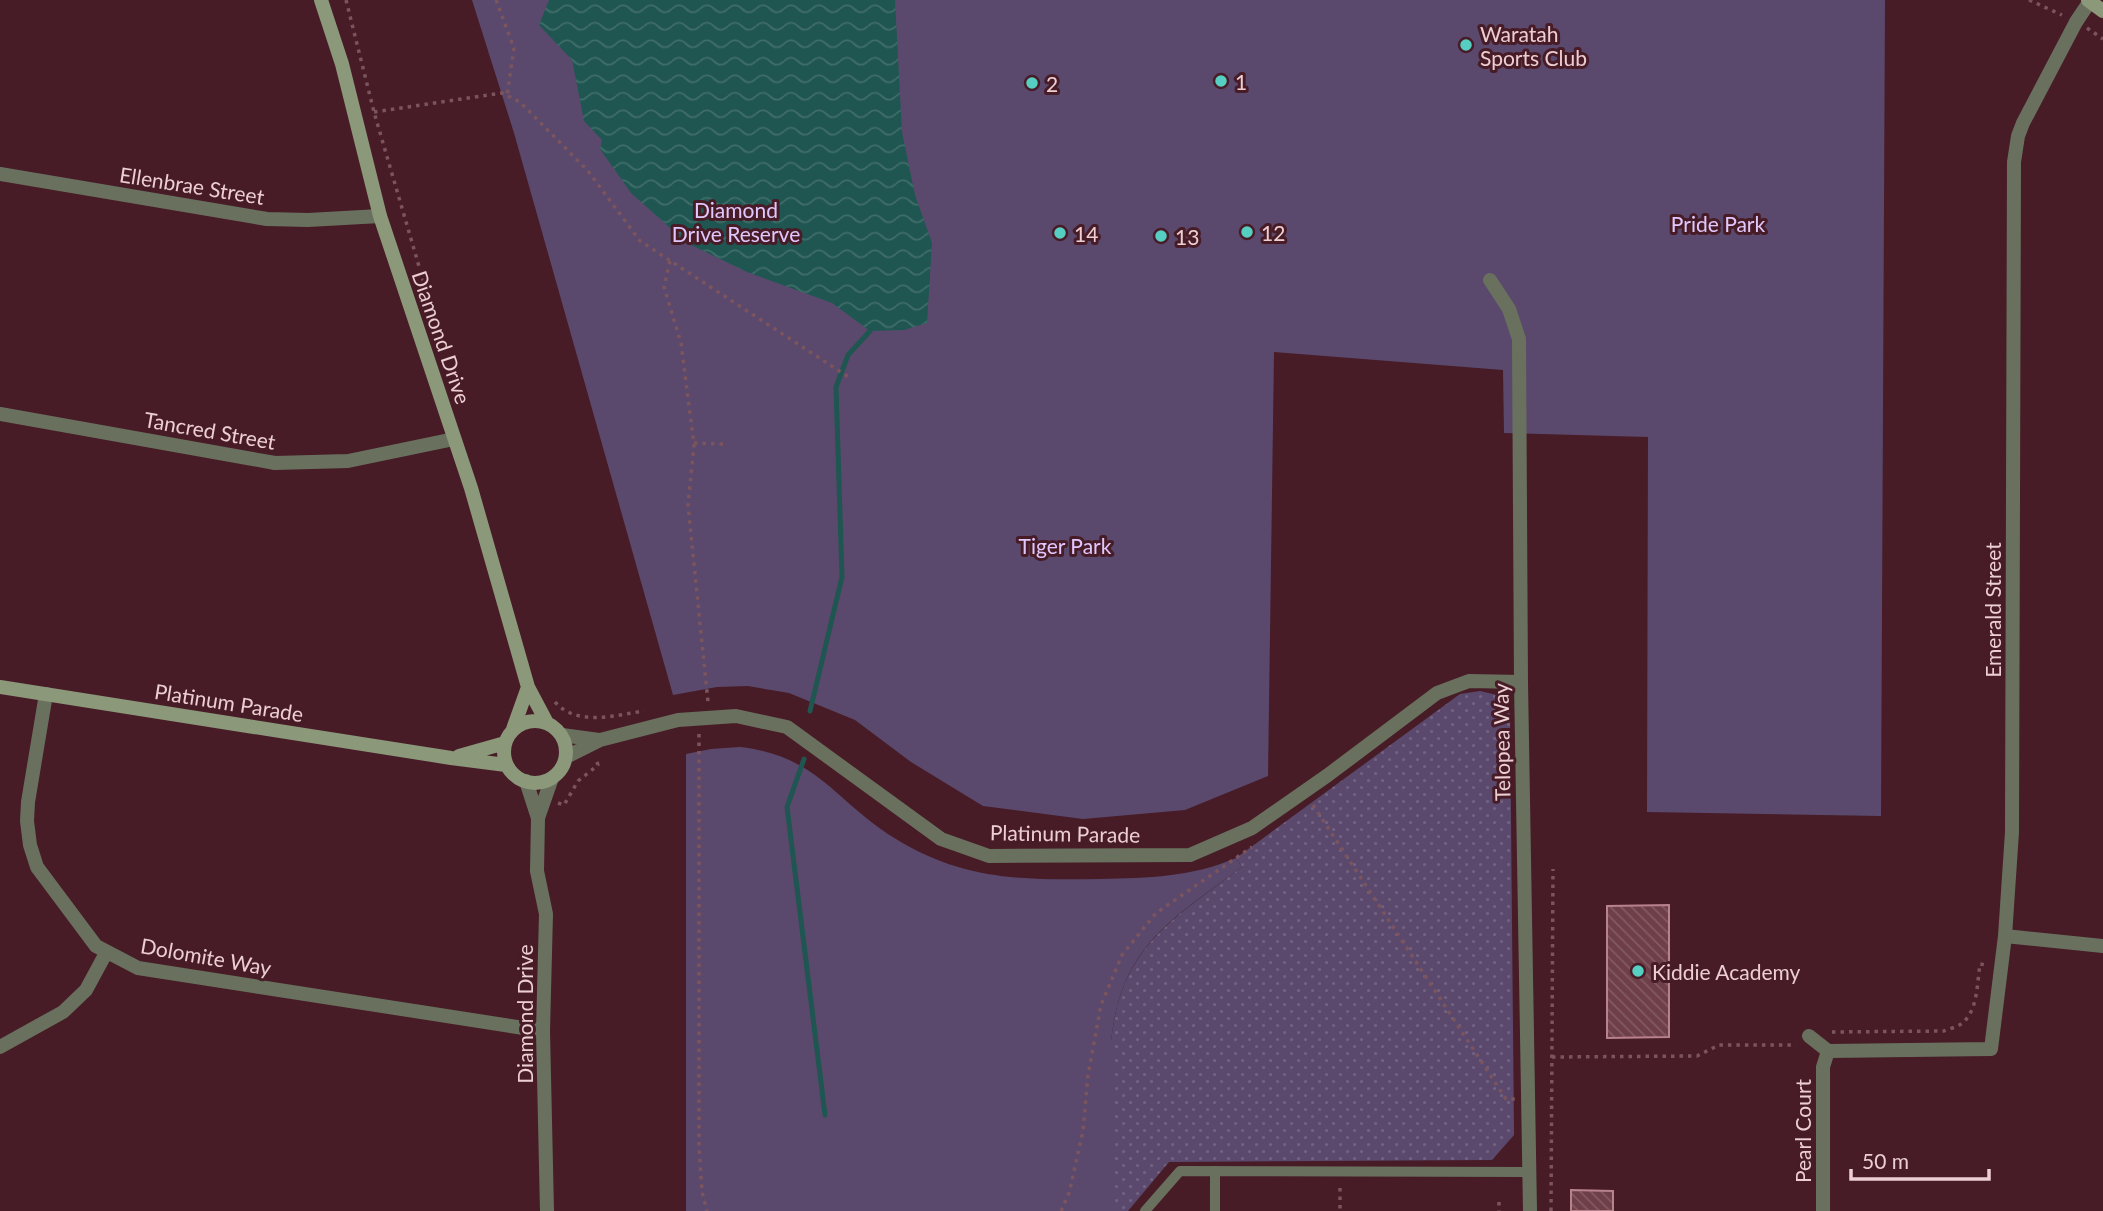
<svg xmlns="http://www.w3.org/2000/svg" width="2103" height="1211" font-family="Lato,sans-serif">
  <style>
    .grass { fill: url(#grass-dots) }
    .park { fill: #5a496d }
    .water { fill: url(#water-waves) }
    .lines { fill: none; stroke-linecap: round; stroke-linejoin: round }
    .stream { stroke: #1f5651; stroke-width: 5 }
    .building { fill: url(#building-back-hatch); stroke: #b8828d; stroke-width: 2 }
    .path { stroke: #7b545d; stroke-width: 3.5; stroke-dasharray: 3.5 5; stroke-linecap: butt }
    .lane { stroke: #69715e; stroke-width: 10 }
    .street { stroke: #69715e; stroke-width: 14 }
    .secondary { stroke: #8b987a; stroke-width: 14 }
    .poi-dot { fill: #57cec2; stroke: #471c27; stroke-width: 2.5 }
    .labels { text-anchor: middle; dominant-baseline: central; stroke-width: 6; stroke-linejoin: round; paint-order: stroke }
    .poi-label { font-size: 21px; fill: #ecced3; stroke: #471c27; text-anchor: start }
    .street-label { font-size: 21px; fill: #ecced3; stroke: #471c27 }
    .park-label { font-size: 21px; fill: #e0c7fc; stroke: #471c27 }
  </style>
  <defs>
    <pattern id="grass-dots" width="8" height="8" patternUnits="userSpaceOnUse" patternTransform="scale(1.75)"><rect width="8" height="8" fill="#5a496d"/><path d="M2 2h.1M6 6h.1" fill="none" stroke="#726281" stroke-width="1.8" stroke-linecap="round"/></pattern>
    <pattern id="water-waves" width="16" height="10" patternUnits="userSpaceOnUse" patternTransform="scale(1.75)"><rect width="16" height="10" fill="#1f5651"/><path d="M0 5q4-4 8 0t8 0" fill="none" stroke="#406d69"/></pattern>
    <pattern id="building-back-hatch" width="6" height="6" patternUnits="userSpaceOnUse" patternTransform="scale(1.75)"><rect width="6" height="6" fill="#6e3f49"/><path d="M-1 5l2 2M0 0l6 6M5-1l2 2" fill="none" stroke="#835a62"/></pattern>
  </defs>
  <rect width="100%" height="100%" fill="#471c27"/>
  <!-- grass -->
  <path class="grass" d="M1480 691 1501 696 1510 714 1514 1135 1492 1160 1169 1162 1128 1211H1111V1042C1121 946 1172 920 1242 867L1236 858 1460 694Z"/>
  <!-- park -->
  <path class="park" d="M472 0H1885L1881 816 1647 812 1648 437 1504 433 1503 370 1274 352 1268 776 1185 810 1083 819 983 806 911 762 855 720 789 693 748 686 717 687 673 695 514 133Z
    M740 747C819 756 835 802 896 839 965 881 1023 880 1101 879 1148 878 1192 877 1236 858L1242 867C1171 920 1121 946 1111 1042V1211H686V754L711 749Z"/>
  <!-- water -->
  <path class="water" d="M549 0H895L902 132 915 195 932 243 927 323 904 330 870 331 832 303 747 272 687 243 631 193 600 149 602 140 584 121 572 60 539 25Z"/>
  <g class="lines">
    <!-- stream -->
    <path class="stream" d="M810 711 842 577 836 387 848 355 870 331
      M804 759 787 807 825 1115"/>
  </g>
  <!-- building -->
  <path class="building" d="M1669 905V1037L1607 1038V906Z
    M1571 1190 1613 1191V1211H1571Z"/>
  <g class="lines">
    <!-- path -->
    <path class="path" d="M346 0 374 112 439 335
      M496 0 514 48 507 96
      M2029 0 2062 15
      M2087 28 2103 39
      M374 112 502 93 520 102 588 171 640 241 850 378
      M670 261 664 287 681 343 694 445 688 505 708 702
      M694 443 723 444
      M555 702C577 727 616 715 644 711
      M699 734V1146L702 1192 707 1211
      M558 803 564 805 578 781 598 765 596 759
      M1313 805 1506 1099H1515
      M1832 1032 1944 1031C1949 1029 1957 1027 1961 1024 1978 1012 1977 983 1980 964L1986 965
      M1552 1057 1697 1056 1719 1045H1796
      M1340 1188V1211
      M1499 1202V1211
      M1061 1211 1069 1193 1083 1131 1088 1075 1101 1005 1122 955 1156 913 1252 847
      M1551 1211 1553 869"/>
    <!-- lane -->
    <path class="lane" d="M1145 1211 1180 1171 1531 1172
      M1215 1211V1171"/>
    <!-- street -->
    <path class="street" d="M0 174 267 219 308 220 380 216
      M1490 280 1509 309 1519 339 1521 682 1530 1211
      M0 414 275 463 348 461 454 439
      M46 694 28 802 27 821 30 845 37 867 96 946 138 968 543 1031
      M562 735 599 740
      M566 757 600 740 678 720 736 716 787 727 941 839 989 856 1190 855 1252 828 1328 775 1437 693 1469 681 1521 682
      M526 781 538 818
      M2005 936 2103 946
      M1809 1036 1828 1051 1991 1049 2005 936 2012 832 2014 162 2018 136 2023 123 2076 22 2090 1
      M0 1047 63 1012 86 990 106 953
      M547 1211 543 1031 546 914 537 871 538 818 552 778
      M1823 1211V1067L1828 1051"/>
    <!-- secondary -->
    <path class="secondary" d="M321 0 342 64 380 216 471 488 528 687 546 721
      M2088 0 2103 11
      M0 687 451 758 506 765
      M504 752a31 31 0 1 1 62 0a31 31 0 1 1-62 0Z
      M513 729 528 687
      M459 756 505 743"/>
  </g>
  <!-- markers -->
  <g class="poi-dot">
    <circle cx="1466" cy="45" r="7"/>
    <circle cx="1221" cy="81" r="7"/>
    <circle cx="1032" cy="83" r="7"/>
    <circle cx="1247" cy="232" r="7"/>
    <circle cx="1060" cy="233" r="7"/>
    <circle cx="1161" cy="236" r="7"/>
    <circle cx="1638" cy="971" r="7"/>
  </g>
  <g class="labels">
    <!-- poi labels -->
    <g class="poi-label">
      <text x="1480" y="33">Waratah<tspan x="1480" dy="24">Sports Club</tspan></text>
      <text x="1235" y="81">1</text>
      <text x="1046" y="83">2</text>
      <text x="1261" y="232">12</text>
      <text x="1074" y="233">14</text>
      <text x="1175" y="236">13</text>
      <text x="1652" y="971">Kiddie Academy</text>
    </g>
    <!-- street labels -->
    <g class="street-label">
      <text transform="translate(192 185) rotate(9)">Ellenbrae Street</text>
      <text transform="translate(442 337) rotate(71)">Diamond Drive</text>
      <text transform="translate(210 430) rotate(10)">Tancred Street</text>
      <text transform="translate(1992 610) rotate(-90)">Emerald Street</text>
      <text transform="translate(229 702) rotate(9)">Platinum Parade</text>
      <text transform="translate(1501 742) rotate(-91)">Telopea Way</text>
      <text transform="translate(1065 833) rotate(1)">Platinum Parade</text>
      <text transform="translate(206 956) rotate(10)">Dolomite Way</text>
      <text transform="translate(524 1014) rotate(-90)">Diamond Drive</text>
      <text transform="translate(1802 1131) rotate(-90)">Pearl Court</text>
    </g>
    <!-- park labels -->
    <g class="park-label">
      <text x="736" y="209">Diamond<tspan x="736" dy="24">Drive Reserve</tspan></text>
      <text x="1718" y="223">Pride Park</text>
      <text x="1065" y="545">Tiger Park</text>
    </g>
  </g>
  <!-- scale -->
  <path d="M1851 1169v10h138v-10" fill="none" stroke="#ecced3" stroke-width="3.5"/>
  <text x="1862" y="1169" font-size="21" fill="#ecced3" stroke="#471c27" stroke-width="5" paint-order="stroke">50 m</text>
</svg>
